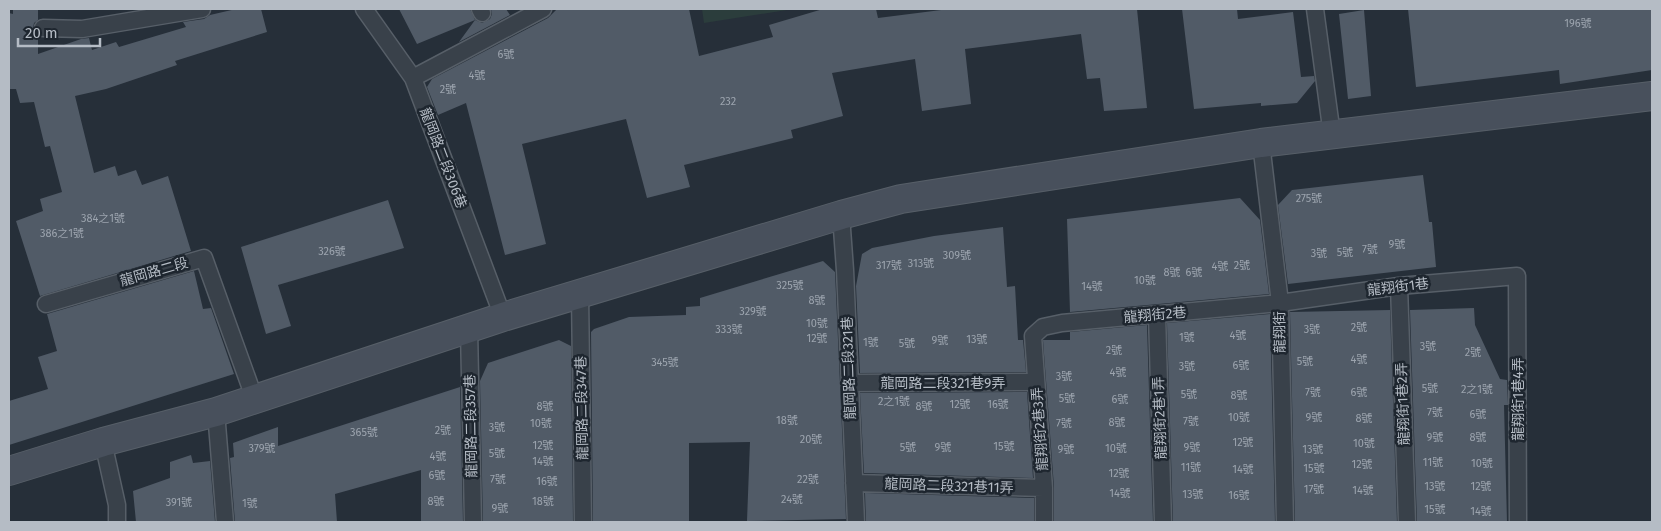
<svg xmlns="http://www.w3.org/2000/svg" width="1661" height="531" font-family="'Fira Sans','Noto Sans TC',sans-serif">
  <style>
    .green { fill: #2b3d3c }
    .building { fill: #515b67 }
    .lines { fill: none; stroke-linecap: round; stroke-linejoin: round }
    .lane-casing { stroke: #575f68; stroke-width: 19 }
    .secondary-casing { stroke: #575f68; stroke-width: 30 }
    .lane { stroke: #39414a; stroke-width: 16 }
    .secondary { stroke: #48505c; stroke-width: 28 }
    .labels { text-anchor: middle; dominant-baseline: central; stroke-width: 5; stroke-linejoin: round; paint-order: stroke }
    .number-label { font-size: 11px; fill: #9ca4ae }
    .street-label { font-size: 14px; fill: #b5bcc5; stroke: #1e262f }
  </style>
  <rect width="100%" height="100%" fill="#262f39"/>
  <!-- green -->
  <path class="green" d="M702 9H793L704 23Z"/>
  <!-- building -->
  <path class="building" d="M13 9H38V20L34 23 33 28 38 36V54L81 39 89 38 92 50 116 42 119 47 186 27 183 22 204 19 210 15 236 9H261L267 32 175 61 177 65 106 89 75 96 94 173 115 166 118 176 136 170 142 185 168 176 191 251 40 296 16 221 43 211 40 199 62 192 50 146 45 147 34 102 20 103 16 89H9V13L13 14Z
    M399 9H470L475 20 417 44Z
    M491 9H506L510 15 459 42 475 20 482 23 490 19 492 14Z
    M557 9H689L699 56 773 37 769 25 823 9H876L878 18 949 9H1137L1147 108 1104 111 1100 78 1087 79 1081 34 965 49 971 104 922 111 915 59 832 73 843 116 791 130 793 138 684 165 690 187 647 198 626 119 522 144 546 244 505 255 466 103 438 115 427 87 432 79 548 18Z
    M1182 9H1237L1238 19 1293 12 1301 77 1314 76 1315 81 1297 103 1261 106V103L1194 109Z
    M1408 9H1652V70L1560 84 1559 70 1416 87Z
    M1364 10 1371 96 1348 99 1339 14Z
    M1423 175 1429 222H1432L1436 267 1288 284 1278 205 1292 190Z
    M1240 198 1260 220 1269 294 1070 312 1067 219Z
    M388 200 404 248 278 285 291 326 266 334 241 247Z
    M1003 227 1007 287 1015 286 1018 340H1023L1026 372 860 373 856 286 862 254 872 248 934 236Z
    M823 261 835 272 846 519 747 521 750 442 689 443V522H593L591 332 594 329 629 317 686 315V307L700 306V298Z
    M194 271 203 309 211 308 234 374 9 445V401L48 389 38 357 57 351 47 314Z
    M1474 308 1475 325 1500 379 1507 380 1508 405H1504L1507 522H1417L1410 310Z
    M1390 310 1397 522H1295L1290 312Z
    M1270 314 1275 522H1173L1167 323Z
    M1147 325 1153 522H1054V487L1043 340H1070V332Z
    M559 340 571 346 573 522H483L480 381 488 363Z
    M460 387 463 522H421V470L335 494 337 522H235L230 458 234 457 233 443 278 427V446Z
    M1027 392 1033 478 864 473 860 393Z
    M191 455 193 463 210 461 215 522H136L133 491 170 478V462Z
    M865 493 1034 498V522H866Z"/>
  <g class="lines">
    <defs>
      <path id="lane" d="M364 9 413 78 503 317
        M480 9 482 13
        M1315 9 1332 135
        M43 28 82 29 202 9
        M413 78 543 9
        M1261 143 1280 303 1285 522
        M841 215 845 270 856 522
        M1399 286 1407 522
        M580 293 583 522
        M46 304 204 258 255 400
        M1157 315 1163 522
        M469 329 473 522
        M849 383 1036 382
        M216 412 225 522
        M103 442 117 505V522
        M854 483 1044 488
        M1044 522V488L1033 336 1043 327 1062 323 1280 303 1399 286 1517 276 1518 522"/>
      <path id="secondary" d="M9 471 103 442 216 412 503 317 841 215 901 199 1261 143 1652 96"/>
    </defs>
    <!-- lane casing -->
    <use href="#lane" class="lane-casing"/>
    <!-- secondary casing -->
    <use href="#secondary" class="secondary-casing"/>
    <!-- lane -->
    <use href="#lane" class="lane"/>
    <!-- secondary -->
    <use href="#secondary" class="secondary"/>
  </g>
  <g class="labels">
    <!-- number labels -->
    <g class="number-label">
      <text x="1578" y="23">196號</text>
      <text x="506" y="54">6號</text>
      <text x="477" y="75">4號</text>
      <text x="448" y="89">2號</text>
      <text x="728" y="101">232</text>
      <text x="1309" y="198">275號</text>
      <text x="103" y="218">384之1號</text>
      <text x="62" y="233">386之1號</text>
      <text x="1397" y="244">9號</text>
      <text x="1370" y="249">7號</text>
      <text x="332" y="251">326號</text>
      <text x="1345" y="252">5號</text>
      <text x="1319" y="253">3號</text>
      <text x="957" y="255">309號</text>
      <text x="921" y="263">313號</text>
      <text x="889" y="265">317號</text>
      <text x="1242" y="265">2號</text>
      <text x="1220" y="266">4號</text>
      <text x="1172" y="272">8號</text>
      <text x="1194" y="272">6號</text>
      <text x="1145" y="280">10號</text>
      <text x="790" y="285">325號</text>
      <text x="1092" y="286">14號</text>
      <text x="817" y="300">8號</text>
      <text x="753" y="311">329號</text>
      <text x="817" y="323">10號</text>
      <text x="1359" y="327">2號</text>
      <text x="729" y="329">333號</text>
      <text x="1312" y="329">3號</text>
      <text x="1238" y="335">4號</text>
      <text x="1187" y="337">1號</text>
      <text x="817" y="338">12號</text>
      <text x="977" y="339">13號</text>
      <text x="940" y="340">9號</text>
      <text x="871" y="342">1號</text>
      <text x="907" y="343">5號</text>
      <text x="1428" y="346">3號</text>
      <text x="1114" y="350">2號</text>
      <text x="1473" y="352">2號</text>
      <text x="1359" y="359">4號</text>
      <text x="1305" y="361">5號</text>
      <text x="665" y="362">345號</text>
      <text x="1241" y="365">6號</text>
      <text x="1187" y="366">3號</text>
      <text x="1118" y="372">4號</text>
      <text x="1064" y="376">3號</text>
      <text x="1430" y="388">5號</text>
      <text x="1477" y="389">2之1號</text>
      <text x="1313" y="392">7號</text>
      <text x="1359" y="392">6號</text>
      <text x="1189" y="394">5號</text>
      <text x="1239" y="395">8號</text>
      <text x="1067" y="398">5號</text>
      <text x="1120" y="399">6號</text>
      <text x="894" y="401">2之1號</text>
      <text x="960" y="404">12號</text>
      <text x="998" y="404">16號</text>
      <text x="545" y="406">8號</text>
      <text x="924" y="406">8號</text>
      <text x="1435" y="412">7號</text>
      <text x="1478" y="414">6號</text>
      <text x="1239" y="417">10號</text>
      <text x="1314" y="417">9號</text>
      <text x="1364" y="418">8號</text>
      <text x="787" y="420">18號</text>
      <text x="1191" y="421">7號</text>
      <text x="1117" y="422">8號</text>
      <text x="541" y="423">10號</text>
      <text x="1064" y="423">7號</text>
      <text x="497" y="427">3號</text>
      <text x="443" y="430">2號</text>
      <text x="364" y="432">365號</text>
      <text x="1435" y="437">9號</text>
      <text x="1478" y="437">8號</text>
      <text x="811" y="439">20號</text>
      <text x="1243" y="442">12號</text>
      <text x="1364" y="443">10號</text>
      <text x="543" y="445">12號</text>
      <text x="1004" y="446">15號</text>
      <text x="908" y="447">5號</text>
      <text x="943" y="447">9號</text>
      <text x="1192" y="447">9號</text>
      <text x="262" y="448">379號</text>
      <text x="1116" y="448">10號</text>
      <text x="1066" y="449">9號</text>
      <text x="1313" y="449">13號</text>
      <text x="497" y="453">5號</text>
      <text x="438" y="456">4號</text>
      <text x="543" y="461">14號</text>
      <text x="1433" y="462">11號</text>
      <text x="1482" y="463">10號</text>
      <text x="1362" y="464">12號</text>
      <text x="1191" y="467">11號</text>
      <text x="1314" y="468">15號</text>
      <text x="1243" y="469">14號</text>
      <text x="1119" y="473">12號</text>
      <text x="437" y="475">6號</text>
      <text x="498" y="479">7號</text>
      <text x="808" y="479">22號</text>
      <text x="547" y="481">16號</text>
      <text x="1435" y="486">13號</text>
      <text x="1481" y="486">12號</text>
      <text x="1314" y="489">17號</text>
      <text x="1363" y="490">14號</text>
      <text x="1120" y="493">14號</text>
      <text x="1193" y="494">13號</text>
      <text x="1239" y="495">16號</text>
      <text x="792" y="499">24號</text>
      <text x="436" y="501">8號</text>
      <text x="543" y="501">18號</text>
      <text x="179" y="502">391號</text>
      <text x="250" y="503">1號</text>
      <text x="500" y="508">9號</text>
      <text x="1435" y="509">15號</text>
      <text x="1481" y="511">14號</text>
    </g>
    <!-- street labels -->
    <g class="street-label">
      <text transform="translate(443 158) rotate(69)">龍岡路二段306巷</text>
      <text transform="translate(154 272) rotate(-16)">龍岡路二段</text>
      <text transform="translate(1398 287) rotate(-7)">龍翔街1巷</text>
      <text transform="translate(1155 315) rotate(-5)">龍翔街2巷</text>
      <text transform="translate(1280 332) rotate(-91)">龍翔街</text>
      <text transform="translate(849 368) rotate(-92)">龍岡路二段321巷</text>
      <text x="943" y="383">龍岡路二段321巷9弄</text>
      <text transform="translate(1518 399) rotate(-90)">龍翔街1巷4弄</text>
      <text transform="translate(1403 404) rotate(-92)">龍翔街1巷2弄</text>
      <text transform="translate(582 408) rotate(-91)">龍岡路二段347巷</text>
      <text transform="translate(1160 418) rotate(-92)">龍翔街2巷1弄</text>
      <text transform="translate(471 426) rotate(-91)">龍岡路二段357巷</text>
      <text transform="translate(1040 429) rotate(-94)">龍翔街2巷3弄</text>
      <text transform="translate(949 486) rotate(2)">龍岡路二段321巷11弄</text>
    </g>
  </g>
  <!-- border -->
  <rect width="1661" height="531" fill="none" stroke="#b5bcc5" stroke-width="20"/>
  <!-- scale -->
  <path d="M18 38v8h82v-8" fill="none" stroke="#b5bcc5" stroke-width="2.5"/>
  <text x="25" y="38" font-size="15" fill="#b5bcc5" stroke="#1e262f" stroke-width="4" paint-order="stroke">20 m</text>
</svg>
